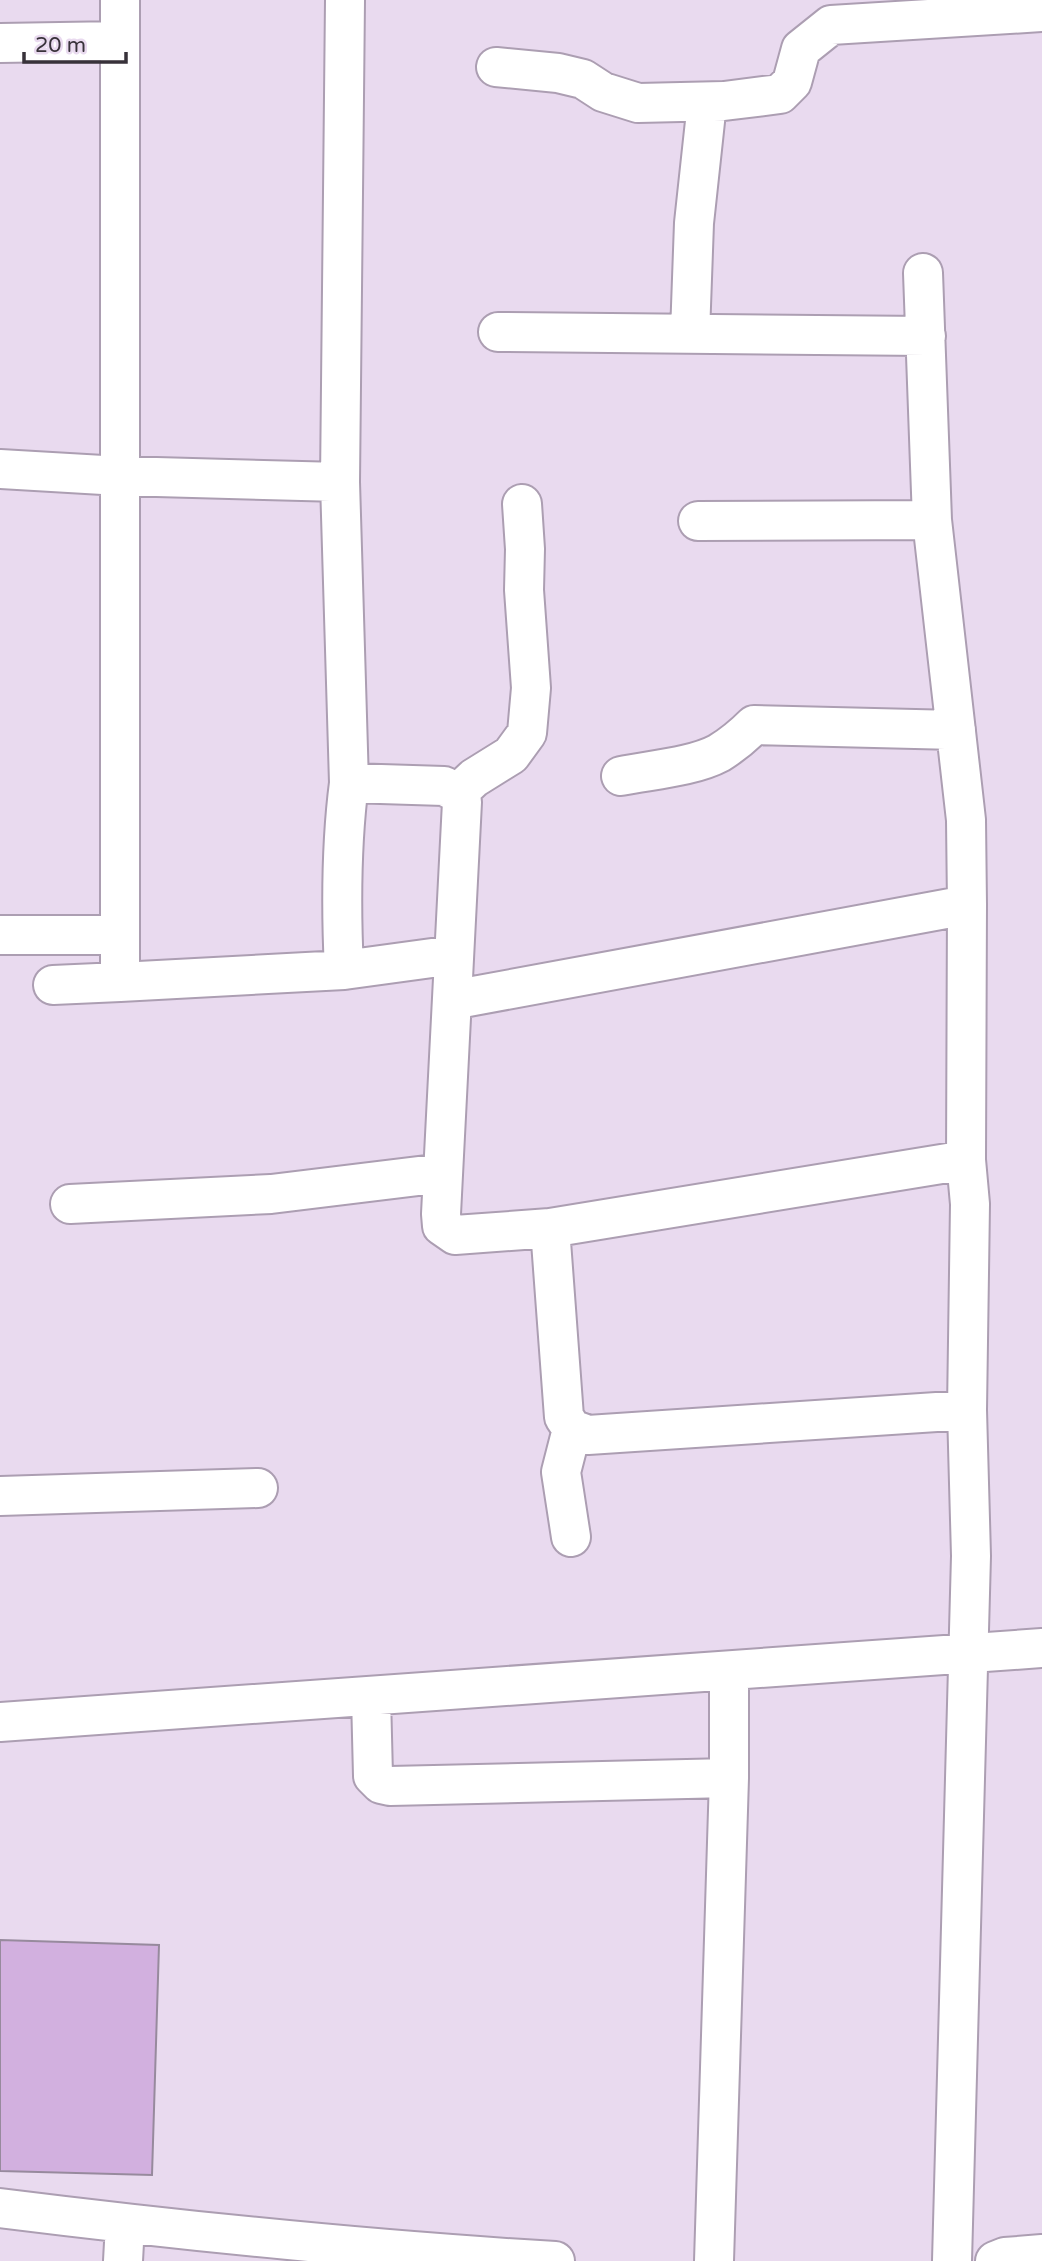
<svg xmlns="http://www.w3.org/2000/svg" width="1042" height="2261" font-family="'Varela Round',sans-serif">
  <style>
    .building { fill: #d2b0df; stroke: #978a9d; stroke-width: 2 }
    .lines { fill: none; stroke-linecap: round; stroke-linejoin: round }
    .minor-casing { stroke: #ac9eb2; stroke-width: 42 }
    .minor { stroke: #fff; stroke-width: 38 }
  </style>
  <rect width="100%" height="100%" fill="#e9daef"/>
  <!-- building -->
  <path class="building" d="M0 1940 159 1945 152 2175 0 2171Z"/>
  <g class="lines">
    <defs>
      <path id="minor" d="M120 0V982L344 970
        M345 0 340 482 349 783C341 845 341 908 344 970L454 955
        M0 43 120 41
        M496 67 558 73 583 79 603 92 638 103 724 101 780 94 792 82 801 49 831 25 1042 12
        M923 273 932 520 966 820 967 905 966 1160 970 1204 967 1410 971 1556 952 2261
        M498 332 926 336
        M690 334 694 223 707 103
        M0 469 120 476 340 482
        M698 521 932 520
        M621 776C650 770 693 767 719 753 732 745 743 736 754 725L956 730
        M349 783 444 786 458 793 462 802 441 1214 442 1226 455 1235 550 1228 966 1160
        M458 793 474 778 511 755 527 733 531 688 524 590 525 549 522 504
        M0 935H120
        M53 985 120 982
        M452 1000 967 905
        M70 1204 271 1194 443 1173
        M550 1228 564 1417 572 1429 588 1435 967 1410
        M0 1496 258 1488
        M571 1537 561 1472 572 1429
        M371 1696 373 1776 381 1784 390 1786 729 1778
        M0 1722 1042 1648
        M0 2208C184 2231 369 2250 555 2261
        M123 2261 125 2224
        M714 2261 729 1778V1671
        M995 2261 1005 2257 1042 2254"/>
    </defs>
    <!-- minor casing -->
    <use href="#minor" class="minor-casing"/>
    <!-- minor -->
    <use href="#minor" class="minor"/>
  </g>
  <!-- scale -->
  <path d="M24 52v10h102v-10" fill="none" stroke="#38323a" stroke-width="3.5"/>
  <text x="35" y="52" font-size="21" fill="#38323a" stroke="#e9daef" stroke-width="5" paint-order="stroke">20 m</text>
</svg>
